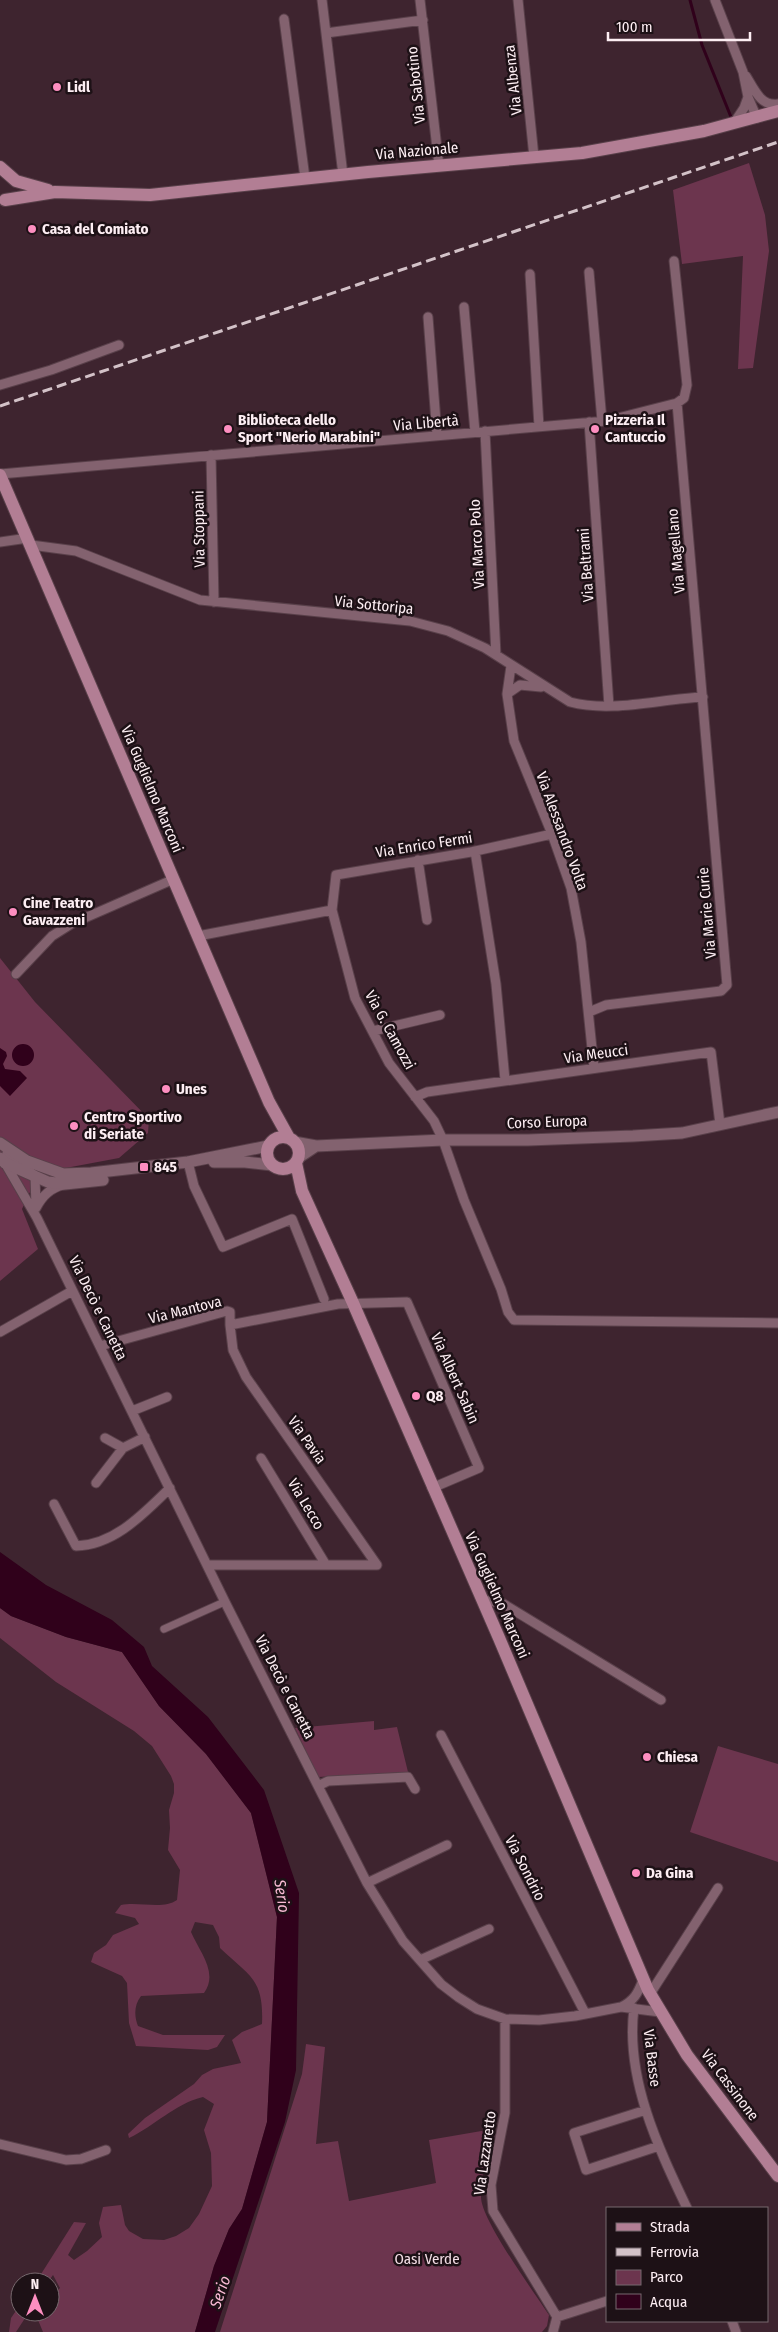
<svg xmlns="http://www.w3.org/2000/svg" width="778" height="2332" font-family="'Fira Sans Condensed',sans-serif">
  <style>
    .green { fill: #6c354e }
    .water { fill: #30011b }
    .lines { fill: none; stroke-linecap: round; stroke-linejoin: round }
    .stream { stroke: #30011b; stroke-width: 3 }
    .pedestrian-casing { stroke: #59404a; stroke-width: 9 }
    .minor-casing { stroke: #59404a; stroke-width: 11 }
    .tertiary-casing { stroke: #59404a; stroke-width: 13 }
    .secondary-casing { stroke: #59404a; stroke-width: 14 }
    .pedestrian { stroke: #83626f; stroke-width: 7 }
    .minor { stroke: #83626f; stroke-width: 9 }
    .tertiary { stroke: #83626f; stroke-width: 11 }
    .secondary { stroke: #b27e94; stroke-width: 12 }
    .rail { stroke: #d3c2c8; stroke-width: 3; stroke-dasharray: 10 5; stroke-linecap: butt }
    .poi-dot { fill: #fd8ec0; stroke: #1d1116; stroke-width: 2 }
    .labels { text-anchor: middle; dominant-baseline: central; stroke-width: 5; stroke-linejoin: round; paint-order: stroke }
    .street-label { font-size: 15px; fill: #fdeef3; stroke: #1d1116 }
    .poi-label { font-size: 15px; font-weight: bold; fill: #fdeef3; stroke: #1d1116; text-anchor: start }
    .park-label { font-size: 15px; fill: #f3dde5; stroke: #1d1116 }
    .water-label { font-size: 16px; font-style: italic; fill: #fabbd5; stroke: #1d1116 }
  </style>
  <rect width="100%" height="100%" fill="#3e242f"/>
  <!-- green -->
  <path class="green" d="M749 163 765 215 769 251 753 368 738 369 743 256 682 264 673 190Z
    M0 958 35 1002 149 1119 148 1133 119 1158 39 1173 22 1209 38 1249 0 1281Z
    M0 1608 11 1616 66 1637 122 1652 159 1706 206 1754 251 1813 277 1917 267 2122 242 2209 229 2229 214 2266 195 2332H43L38 2320 41 2312H50V2298L60 2288 53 2275 48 2282H36L74 2222 86 2223 68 2255 74 2260 87 2251 102 2237 99 2223 103 2207 121 2205 125 2225 129 2231 143 2239 164 2240 176 2236 189 2228 199 2214 212 2186 211 2153 204 2130 214 2104 203 2097C174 2104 155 2126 129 2138L128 2134 145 2118 194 2084 202 2075 213 2069 241 2063 232 2040 242 2032 262 2024C264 1978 249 1976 220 1948L219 1937 213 1925 195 1922 191 1932C199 1951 219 1973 204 1993L141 1996C134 2005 134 2016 138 2026L163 2035H225L217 2047 208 2050 136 2046 129 2023 127 1983 122 1976 91 1962 94 1953 106 1945 113 1935 139 1924 135 1918 115 1913 121 1905C138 1901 163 1910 177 1900L180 1870 168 1850 170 1828 169 1810 174 1793V1784L171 1776 152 1746 134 1731 56 1682 0 1638Z
    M374 1721V1730L397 1727 408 1772 318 1777 295 1728Z
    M718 1746 778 1764V1862L690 1832Z
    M306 2044 325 2047 316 2144 338 2141 349 2201 436 2183 429 2140 493 2129C489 2151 481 2175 481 2197 481 2220 534 2292 549 2315L547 2326 542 2332H220L302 2074Z
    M20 2305V2312H29L16 2332H9L11 2318Z"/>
  <!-- water -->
  <path class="water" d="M12 1055a11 11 0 1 1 22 0a11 11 0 1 1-22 0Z
    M0 1048 6 1052 7 1056 3 1064 5 1069 20 1071 27 1078 10 1096 0 1086Z
    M0 1552 46 1585 112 1620 144 1647 152 1666 208 1717 264 1790 299 1893 296 2070 285 2122 215 2332H195L214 2266 229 2229 242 2209 267 2122 277 1917 251 1813 206 1754 159 1706 122 1652 66 1637 11 1616 0 1608Z"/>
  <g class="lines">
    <!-- stream -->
    <path class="stream" d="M690 0 702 45 731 117"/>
    <defs>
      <path id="pedestrian" d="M164 1629 222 1603"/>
      <path id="minor" d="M322 0 343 175
        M420 0 439 166
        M518 0 534 157
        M715 0 743 72 748 97 757 118
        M284 19 305 178
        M326 33 423 20
        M746 76C754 89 761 107 778 104
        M734 123 744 108 748 97
        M589 272 602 421
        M530 274 539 427
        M464 307 475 432
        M428 317 437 435
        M0 385 51 370 119 345
        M589 422 609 706
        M485 431 496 655
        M211 455 214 602
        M0 474 606 421 677 403 684 398 687 385 674 261
        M0 542 28 538
        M31 545 76 551 200 600 410 621 448 631 485 648 570 702C612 713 659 699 703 697
        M511 666 507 694 514 741 552 834 571 888 581 942 594 1068
        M507 694 520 685 541 687
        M552 834 471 852 336 875 332 910 355 998 389 1063 434 1121 443 1140 464 1200 501 1289 508 1312 514 1320 778 1323
        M475 851 496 984 505 1080
        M418 860 427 920
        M198 936 332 910
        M16 974 52 936 71 924 174 879
        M589 1012 606 1005 721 991 727 985 677 403
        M373 1031 440 1015
        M415 1097 427 1092 711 1052 720 1124
        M7 1153 35 1176 36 1207
        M188 1162 194 1186 223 1247 292 1219 324 1299
        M5 1163 37 1218 225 1602 367 1883 403 1941 441 1984 458 1997 477 2009 505 2019 539 2020 575 2016 621 2007 660 2012
        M36 1208C42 1196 50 1188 63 1185
        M230 1325 233 1350 246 1377 377 1565
        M0 1332 72 1291
        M100 1346 227 1311 230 1312V1325L338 1304 407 1302 479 1468 432 1488
        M132 1411 167 1397
        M105 1438 123 1448
        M261 1458 326 1565
        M96 1483 123 1448 145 1437
        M54 1504 76 1546C115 1545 144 1513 170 1488
        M208 1565H377
        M482 1600 502 1603 661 1700
        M441 1735 585 2013
        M318 1786 328 1781 408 1777 415 1789
        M367 1883 447 1845
        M420 1960 489 1929
        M650 1994 718 1888
        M621 2007C634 2001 638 1993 643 1980
        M634 2008C625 2078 658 2147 687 2208
        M505 2019V2113L491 2185 493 2211 557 2317 553 2332
        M646 2110 574 2133 586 2170 659 2146
        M0 2144 66 2160 81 2159 106 2150
        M557 2317 607 2301
        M732 2321 736 2332"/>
      <path id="tertiary" d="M294 1142 316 1146 443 1140H528L633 1136 682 1133 778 1112
        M0 1143 27 1161 63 1174 91 1173 188 1162 268 1146
        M0 1158 5 1163 48 1182 65 1184 103 1180
        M298 1158 316 1146
        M214 1162H245L272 1165"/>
      <path id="secondary" d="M0 167 16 181 48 190
        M5 200 55 192 150 195 368 172 582 153 704 131 778 111
        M0 475 269 1102 289 1138
        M267 1153a16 16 0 1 1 32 0a16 16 0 1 1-32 0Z
        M296 1163 302 1191 353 1303 499 1638 648 1990 687 2055 778 2176"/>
    </defs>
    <!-- pedestrian casing -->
    <use href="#pedestrian" class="pedestrian-casing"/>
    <!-- minor casing -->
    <use href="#minor" class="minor-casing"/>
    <!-- tertiary casing -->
    <use href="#tertiary" class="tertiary-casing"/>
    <!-- secondary casing -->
    <use href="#secondary" class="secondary-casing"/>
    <!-- pedestrian -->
    <use href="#pedestrian" class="pedestrian"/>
    <!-- minor -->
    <use href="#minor" class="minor"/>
    <!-- tertiary -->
    <use href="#tertiary" class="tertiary"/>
    <!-- secondary -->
    <use href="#secondary" class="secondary"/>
    <!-- rail -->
    <path class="rail" d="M0 406 778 142"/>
  </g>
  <!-- markers -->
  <g class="poi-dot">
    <circle cx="57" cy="87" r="5"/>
    <circle cx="32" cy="229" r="5"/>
    <circle cx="228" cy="429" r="5"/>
    <circle cx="595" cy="429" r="5"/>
    <circle cx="13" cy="912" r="5"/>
    <circle cx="166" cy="1089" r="5"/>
    <circle cx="74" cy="1126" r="5"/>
    <rect x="139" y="1162" width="10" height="10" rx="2.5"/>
    <circle cx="416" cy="1396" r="5"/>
    <circle cx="647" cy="1757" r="5"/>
    <circle cx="636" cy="1873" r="5"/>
  </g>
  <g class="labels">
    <!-- street labels -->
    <g class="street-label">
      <text transform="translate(513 80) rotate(-96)">Via Albenza</text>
      <text transform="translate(416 85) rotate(-96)">Via Sabotino</text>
      <text transform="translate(417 151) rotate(-5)">Via Nazionale</text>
      <text transform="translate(426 423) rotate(-5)">Via Libertà</text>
      <text transform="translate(199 529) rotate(-91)">Via Stoppani</text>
      <text transform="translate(477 544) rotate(-93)">Via Marco Polo</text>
      <text transform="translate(676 551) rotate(-95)">Via Magellano</text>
      <text transform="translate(586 565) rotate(-94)">Via Beltrami</text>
      <text transform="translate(374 605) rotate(6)">Via Sottoripa</text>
      <text transform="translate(152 789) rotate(67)">Via Guglielmo Marconi</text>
      <text transform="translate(562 831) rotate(70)">Via Alessandro Volta</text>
      <text transform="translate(424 845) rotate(-9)">Via Enrico Fermi</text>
      <text transform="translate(707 913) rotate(-95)">Via Marie Curie</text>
      <text transform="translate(390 1030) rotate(61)">Via G. Camozzi</text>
      <text transform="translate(596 1054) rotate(-8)">Via Meucci</text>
      <text transform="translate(547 1122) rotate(-2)">Corso Europa</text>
      <text transform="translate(98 1308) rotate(64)">Via Decò e Canetta</text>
      <text transform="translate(185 1310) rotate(-14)">Via Mantova</text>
      <text transform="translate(455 1378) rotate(66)">Via Albert Sabin</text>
      <text transform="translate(307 1440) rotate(55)">Via Pavia</text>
      <text transform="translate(306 1504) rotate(59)">Via Lecco</text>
      <text transform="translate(497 1595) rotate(66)">Via Guglielmo Marconi</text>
      <text transform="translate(285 1687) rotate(63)">Via Decò e Canetta</text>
      <text transform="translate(525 1868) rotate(63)">Via Sondrio</text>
      <text transform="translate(652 2058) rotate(83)">Via Basse</text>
      <text transform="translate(730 2085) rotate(53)">Via Cassinone</text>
      <text transform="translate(485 2153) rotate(-82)">Via Lazzaretto</text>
    </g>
    <!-- poi labels -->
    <g class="poi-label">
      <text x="67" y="87">Lidl</text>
      <text x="42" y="229">Casa del Comiato</text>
      <text x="238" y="420">Biblioteca dello<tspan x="238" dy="17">Sport "Nerio Marabini"</tspan></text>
      <text x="605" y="420">Pizzeria Il<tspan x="605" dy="17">Cantuccio</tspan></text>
      <text x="23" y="903">Cine Teatro<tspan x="23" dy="17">Gavazzeni</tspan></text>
      <text x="176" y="1089">Unes</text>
      <text x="84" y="1117">Centro Sportivo<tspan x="84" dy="17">di Seriate</tspan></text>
      <text x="154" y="1167">845</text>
      <text x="426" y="1396">Q8</text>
      <text x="657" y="1757">Chiesa</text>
      <text x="646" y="1873">Da Gina</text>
    </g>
    <!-- park labels -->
    <g class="park-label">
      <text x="427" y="2259">Oasi Verde</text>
    </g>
    <!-- water labels -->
    <g class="water-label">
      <text transform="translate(282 1896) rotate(82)">Serio</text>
      <text transform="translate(220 2292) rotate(-71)">Serio</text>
    </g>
  </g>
  <!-- legend -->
  <rect x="606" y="2207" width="162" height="115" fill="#1d1116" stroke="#77696e"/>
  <rect x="616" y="2223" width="25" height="8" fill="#b27e94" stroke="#77696e"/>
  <text x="650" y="2232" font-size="15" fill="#fdeef3">Strada</text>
  <rect x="616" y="2248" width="25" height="8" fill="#d3c2c8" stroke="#77696e"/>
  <text x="650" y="2257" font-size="15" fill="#fdeef3">Ferrovia</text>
  <rect x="616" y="2270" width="25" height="15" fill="#6c354e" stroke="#77696e"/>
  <text x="650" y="2282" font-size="15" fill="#fdeef3">Parco</text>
  <rect x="616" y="2294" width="25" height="15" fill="#30011b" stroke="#77696e"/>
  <text x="650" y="2307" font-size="15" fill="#fdeef3">Acqua</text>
  <!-- north arrow -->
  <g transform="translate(35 2297)"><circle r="24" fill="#1d1116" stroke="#77696e"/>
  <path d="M0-4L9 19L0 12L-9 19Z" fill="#fd8ec0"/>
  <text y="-8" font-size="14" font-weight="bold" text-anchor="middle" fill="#fdeef3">N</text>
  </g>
  <!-- scale -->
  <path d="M608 32v8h142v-8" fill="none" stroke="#fdeef3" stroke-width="2.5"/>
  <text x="616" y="32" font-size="15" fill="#fdeef3" stroke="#1d1116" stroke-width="4" paint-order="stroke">100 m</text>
</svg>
